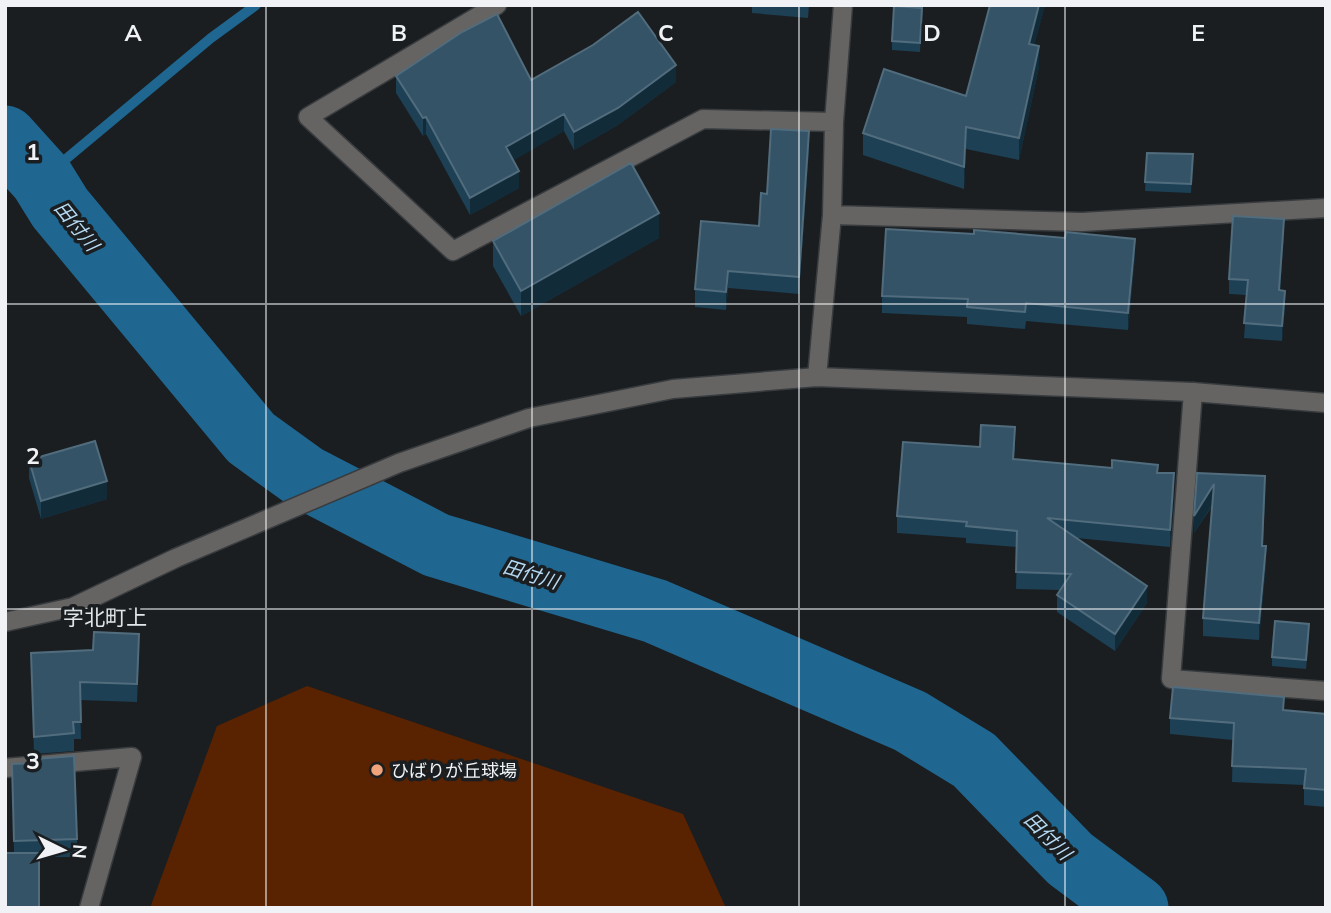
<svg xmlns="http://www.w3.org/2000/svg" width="1331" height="913" font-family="Mulish,'Noto Sans JP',sans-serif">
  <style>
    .green { fill: #592200 }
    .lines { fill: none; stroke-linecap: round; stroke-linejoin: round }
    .stream { stroke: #1f6791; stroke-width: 10 }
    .river { stroke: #1f6791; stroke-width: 65 }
    .minor-casing { stroke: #383c3f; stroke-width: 21 }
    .tertiary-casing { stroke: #383c3f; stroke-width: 21 }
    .minor { stroke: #666463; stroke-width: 18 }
    .tertiary { stroke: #666463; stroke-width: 18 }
    .wall { fill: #1d4055 }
    .shaded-wall { fill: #122b39 }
    .building { fill: #345366; stroke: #516c7d; stroke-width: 2 }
    .grid { fill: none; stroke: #f0f2f5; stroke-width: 2; stroke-opacity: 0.55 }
    .poi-dot { fill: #f0a27a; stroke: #1a1e21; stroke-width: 2.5 }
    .labels { text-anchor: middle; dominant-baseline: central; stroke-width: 7; stroke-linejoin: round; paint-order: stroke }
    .poi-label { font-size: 18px; fill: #f0f2f5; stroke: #1a1e21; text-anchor: start }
    .water-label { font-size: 19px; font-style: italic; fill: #b7daf3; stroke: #1a1e21 }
    .quarter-label { font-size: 21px; fill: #e0e5e9; stroke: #1a1e21 }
    .grid-label { font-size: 23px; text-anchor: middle; font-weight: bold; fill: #f0f2f5; stroke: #1a1e21; stroke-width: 7; stroke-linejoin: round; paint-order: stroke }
  </style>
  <rect width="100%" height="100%" fill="#1a1e21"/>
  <!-- green -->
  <path class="green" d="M307 686 683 814 726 908H150L217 726Z"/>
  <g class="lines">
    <!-- stream -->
    <path class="stream" d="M42 179 211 38 256 5"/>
    <!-- river -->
    <path class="river" d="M5 138 42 179 60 208 251 438 305 477 436 545 655 611 910 721 974 760 1070 859 1136 908"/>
    <defs>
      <path id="minor" d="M497 5 308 117 453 251 703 119 834 122
        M832 215 1082 222 1326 208
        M817 377 832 215 834 122 843 5
        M1193 392 1171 679 1326 691
        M5 768 132 757 89 908"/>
      <path id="tertiary" d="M5 622 73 607 176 558 399 463 529 418 673 389 817 377 1193 392 1326 403"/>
    </defs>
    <!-- minor casing -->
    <use href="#minor" class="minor-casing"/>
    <!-- tertiary casing -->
    <use href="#tertiary" class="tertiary-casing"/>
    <!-- minor -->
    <use href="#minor" class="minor"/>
    <!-- tertiary -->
    <use href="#tertiary" class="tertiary"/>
  </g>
  <!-- wall -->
  <path class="wall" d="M752 5H809L808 18 752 13Z
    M990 5H1045L1034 45 1039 67 1019 160 966 149 964 189 863 155V133L966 96Z
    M922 8 920 52 892 50V41Z
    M396 76 531 80 676 82 618 125 574 150 564 131 513 160 519 188 470 215 426 134 423 136 396 93Z
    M809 149 799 294 728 288 726 310 695 307V289L759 226 767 194Z
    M1147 153 1193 154 1191 193 1145 191Z
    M1284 234 1280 290 1285 306 1282 341 1244 338 1247 295 1229 294V279Z
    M659 238 521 316 493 266V241Z
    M1135 256 1128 330 1026 321 1025 329 967 324V317L882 313V296Z
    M1015 444 1014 459 1158 473 1174 490 1170 547 1076 538 1147 603 1115 651 1057 612V595L1060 590 1016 589 1017 547 966 543V538L897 533V516L980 447Z
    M29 460 107 499 41 519 29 478Z
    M1197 473 1265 493 1263 546 1266 564 1259 640 1203 636V618L1213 505 1194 533Z
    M1309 633 1306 669 1272 666V657Z
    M139 651 137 702 80 700 81 739H74V751L34 754 31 653Z
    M1284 710 1326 714V807L1304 805V785L1232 782 1233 740 1170 734V718Z
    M35 763 77 839V857H39L14 853 12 764Z"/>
  <!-- shaded-wall -->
  <path class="shaded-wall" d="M1039 5H1045L1029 66V44Z
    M1039 46V67L1019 160V138Z
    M676 65V82L618 125 574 150V132Z
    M564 114V131L506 165V147Z
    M426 117V134L423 136V118Z
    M966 127V149L964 189V167Z
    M809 131V149L799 294V277Z
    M519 171V188L470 215V198Z
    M659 213V238L521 316V291Z
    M1284 219V234L1279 305V290Z
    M1135 239V256L1128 330V313Z
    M728 271V288L726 310V292Z
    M1285 291V306L1282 341V326Z
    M1174 473V490L1170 547V530Z
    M107 481V499L41 519V501Z
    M1214 484V502L1194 533V516Z
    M1266 546V564L1259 640V623Z
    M1147 586V603L1115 651V634Z"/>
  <!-- building -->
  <path class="building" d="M990 5H1039L1029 44 1039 46 1019 138 966 127 964 167 863 133 884 69 966 96Z
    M894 6 922 8 920 43 892 41Z
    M638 12 676 65 618 108 574 132 564 114 506 147 519 171 470 198 426 117 423 118 396 76 462 32 497 14 531 80 593 45Z
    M771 129 809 131 799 277 728 271 726 292 695 289 701 221 759 226 761 193 767 194Z
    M1147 153 1193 154 1191 184 1145 182Z
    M631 163 659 213 521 291 493 241Z
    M1233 216 1284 219 1279 290 1285 291 1282 326 1244 323 1248 280 1229 279Z
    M886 229 974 234V230L1065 238 1066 232 1135 239 1128 313 1026 303 1025 312 967 307 968 299 882 296Z
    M981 425 1015 427 1013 459 1112 468V460L1158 465 1157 473H1174L1170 530 1047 518 1147 586 1115 634 1057 595 1071 574 1016 572 1017 531 966 526 967 522 897 516 903 442 980 447Z
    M95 441 107 481 41 501 29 460Z
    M1197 473 1265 476 1262 546H1266L1259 623 1203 618 1214 484 1194 516Z
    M1275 621 1309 624 1306 660 1272 657Z
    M94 632 139 634 137 684 80 682 81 722H73L74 733 34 737 31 653 93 650Z
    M1173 687 1284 697 1283 710 1326 714V790L1304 788 1306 769 1232 766 1234 723 1170 718Z
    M74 756 77 839 14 841 12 764 35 763V759Z
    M5 853H39V908H5Z"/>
  <!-- grid -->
  <path class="grid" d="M266 5V908M532 5V908M799 5V908M1065 5V908M5 304H1326M5 609H1326"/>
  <!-- markers -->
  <circle class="poi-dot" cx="377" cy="770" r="7"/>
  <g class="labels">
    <!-- poi labels -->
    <g class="poi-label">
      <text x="391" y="770">ひばりが丘球場</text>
    </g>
    <!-- water labels -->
    <g class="water-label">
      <text transform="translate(77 226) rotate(51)">田付川</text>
      <text transform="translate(531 574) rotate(17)">田付川</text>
      <text transform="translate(1048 836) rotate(45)">田付川</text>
    </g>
    <!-- quarter labels -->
    <g class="quarter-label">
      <text x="105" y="617">字北町上</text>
    </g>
  </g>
  <g class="grid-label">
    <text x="133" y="41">A</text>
    <text x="399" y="41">B</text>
    <text x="666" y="41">C</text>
    <text x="932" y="41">D</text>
    <text x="1198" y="41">E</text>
    <text x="33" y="160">1</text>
    <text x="33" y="464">2</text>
    <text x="33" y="769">3</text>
  </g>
  <!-- border -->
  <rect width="1331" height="913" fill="none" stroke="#f0f2f5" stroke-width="14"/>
  <!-- north arrow -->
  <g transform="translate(63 850) rotate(95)" stroke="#1a1e21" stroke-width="5" paint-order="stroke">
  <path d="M0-5L12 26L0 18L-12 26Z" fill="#f0f2f5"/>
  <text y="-10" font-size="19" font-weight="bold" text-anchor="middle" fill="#f0f2f5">N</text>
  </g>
</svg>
